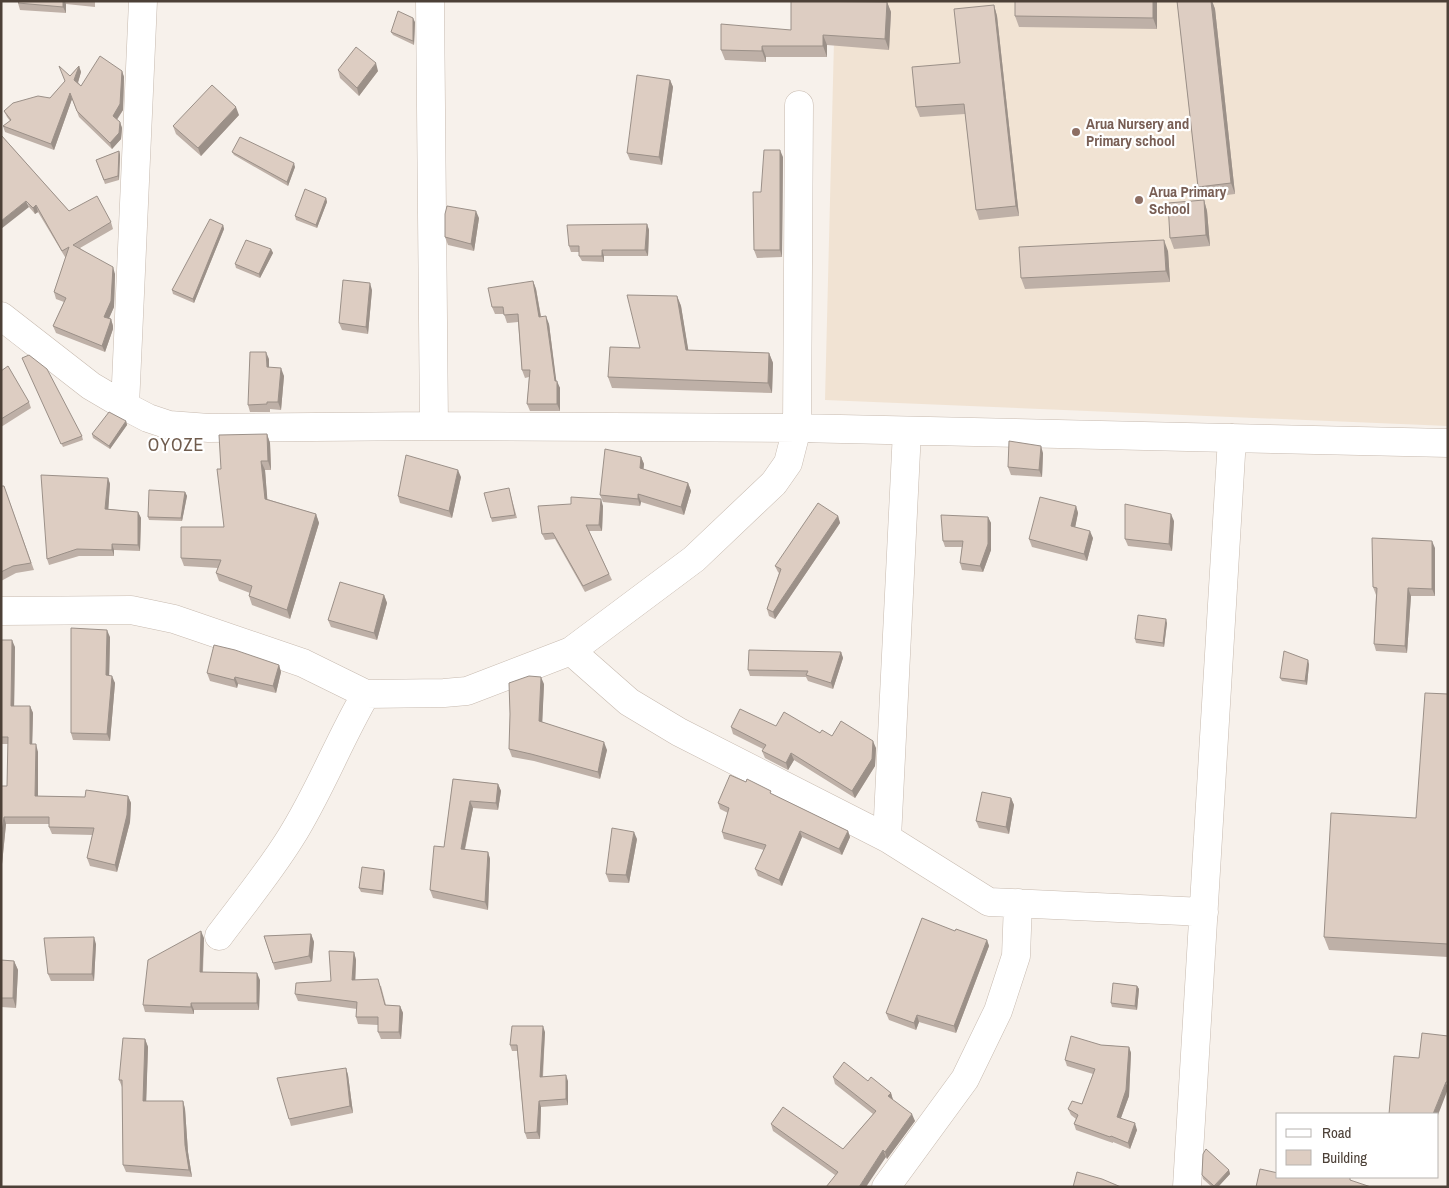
<svg xmlns="http://www.w3.org/2000/svg" width="1449" height="1188" font-family="'Archivo Narrow',sans-serif">
  <style>
    .education { fill: #f1e3d3 }
    .lines { fill: none; stroke-linecap: round; stroke-linejoin: round }
    .minor-casing { stroke: #c7baaf; stroke-width: 29 }
    .minor { stroke: #fff; stroke-width: 28 }
    .wall { fill: #beb0a7 }
    .shaded-wall { fill: #9b9088 }
    .building { fill: #ddcdc2; stroke: #9b9088 }
    .education-dot { fill: #8d6e63; stroke: #fff; stroke-width: 2 }
    .labels { text-anchor: middle; dominant-baseline: central; stroke-width: 4.5; stroke-linejoin: round; paint-order: stroke }
    .education-label { font-size: 15px; font-weight: bold; fill: #785e54; stroke: #fff; text-anchor: start }
    .quarter-label { font-size: 18px; letter-spacing: 1px; fill: #705c4d; stroke: #fff }
  </style>
  <rect width="100%" height="100%" fill="#f7f1eb"/>
  <!-- education -->
  <path class="education" d="M835 1H1448V426L825 400Z"/>
  <g class="lines">
    <defs>
      <path id="minor" d="M430 1 434 426
        M1 316 91 386 125 406 148 418 169 425 209 428 434 426 797 428 1448 443
        M125 406 143 1
        M1 611 131 610 174 619 303 663 366 694
        M571 651 629 702 679 732 887 838 989 902 1204 912
        M887 838 907 431
        M219 936C243 904 270 871 291 837 320 791 339 740 366 694L444 693 467 691 571 651 694 559 774 483 788 463 797 428 799 105
        M886 1187 965 1079 998 1011 1016 956 1018 903
        M1187 1187 1232 438"/>
    </defs>
    <!-- minor casing -->
    <use href="#minor" class="minor-casing"/>
    <!-- minor -->
    <use href="#minor" class="minor"/>
  </g>
  <!-- wall -->
  <path class="wall" d="M20 1H95V7L66 4V13L20 10 18 3Z
    M1015 1H1157V29L1019 27 1015 16Z
    M1177 1H1212L1215 9 1235 194 1202 198 1198 187Z
    M887 2 891 12 889 50 827 45V57H766V62L725 60 721 50Z
    M994 5 997 16 1019 216 979 220 976 210 965 114 920 117 916 107 960 63Z
    M415 22 414 45 393 35 391 32Z
    M79 66 81 72 78 82 81 86 122 71 124 77 123 110 117 120 120 122 122 128 121 139 112 149 79 117 72 99 54 150 5 132 3 126 10 121 7 117 4 111 50 98 70 76Z
    M338 70 378 71 359 96 340 78Z
    M670 80 673 87 662 165 630 160 627 153Z
    M239 115 201 156 176 134 173 126Z
    M1 135 69 211 111 222 113 229 80 248 115 274 114 307 109 318 111 319 113 326V329L105 352 56 333 53 326 64 302 56 299 54 292 66 257H65L38 212 35 214 29 207Z
    M119 151 120 155 119 180 105 184 96 160Z
    M232 152 295 167 288 186 234 155Z
    M783 157 782 257 757 258 754 250 761 192Z
    M326 198 327 202 317 228 296 220 295 216Z
    M1204 200 1207 211 1210 246 1174 249 1170 238Z
    M479 218 474 251 448 245 445 237Z
    M647 224 649 230 648 256H604V262L582 261 579 256V252H571L569 246Z
    M223 225 224 229 194 303 173 294 172 290Z
    M271 249 273 253 260 278 236 268 235 264Z
    M1168 251 1170 282 1025 289 1021 278Z
    M533 281 536 289 541 316 549 324 556 381 560 388V411H530L527 404 529 377 525 378 522 370 518 322 507 323 504 314H495L492 307Z
    M372 290 368 334 342 330 339 323Z
    M677 296 681 306 688 350 769 353 773 363 772 393 612 388 608 377 640 348Z
    M269 359V368L284 376 281 410 270 409V412H250L248 405Z
    M24 362 82 436 83 440 63 447Z
    M1 371 29 402 31 408 1 427Z
    M126 421 127 425 110 449 93 438 92 434Z
    M267 434 270 443 271 470H265L267 499 316 514 319 523 290 619 252 605 249 596 250 593 219 581 216 573 218 568 184 566 181 558 224 527 221 469Z
    M1043 453 1042 477 1011 475 1008 467Z
    M641 457 644 464 643 469 688 483 691 491 684 515 641 502 640 506 603 502 600 495Z
    M461 477 452 518 400 503 398 496Z
    M108 478 110 484 108 509 138 512 141 518 140 551 114 550V556H79L49 565 47 559Z
    M1 486H4L34 570 16 573 1 581Z
    M185 492 187 496 182 521 149 520 148 517Z
    M510 492 517 518 492 522 491 518Z
    M603 506 602 531H589L612 580 585 592 555 539 545 540 542 534Z
    M1076 506 1078 513 1075 527 1093 538 1087 561 1032 547 1029 539Z
    M838 516 840 523 775 619 769 616 767 609 779 573 778 572 775 566Z
    M988 517 991 523V550L983 572 962 570 960 563 962 547H945L943 541Z
    M1174 521 1172 551 1128 546 1125 539Z
    M1435 548V596H1411L1407 653 1376 651 1374 644 1376 595 1373 587Z
    M384 595 387 603 377 640 331 627 328 620Z
    M1167 623 1164 647 1136 643 1135 639Z
    M110 637 109 675 115 683 110 741 73 740 71 733Z
    M1 640 15 647 14 706H30L33 713 32 744 38 752V796L85 797 128 796 131 803 130 822 117 872 90 866 87 858 93 835 52 834 49 827V824H6L1 874V786H7L8 744H1Z
    M841 652 843 658 833 689 808 681 806 677 750 676 748 670Z
    M1309 664 1307 685 1282 681 1280 678Z
    M279 665 281 672 276 693 238 684 237 688 210 681 207 673Z
    M544 684 542 722 607 750 600 779 534 761 512 757 509 749Z
    M1448 694V957L1329 950 1324 937 1416 818Z
    M776 726 820 733 876 748 875 766 855 798 794 760 788 770 765 758 762 751 763 749 733 734 731 727Z
    M453 779 498 784 501 791 498 810 473 808 465 850 488 852 490 859 488 910 433 898 430 890 444 847Z
    M772 794 848 831 850 837 842 855 802 837 782 886 758 876 755 869 764 850 724 839 722 832 728 813 720 809 718 803Z
    M1011 798 1014 805 1009 834 979 828 976 821Z
    M637 839 629 883 609 882 606 874Z
    M385 873 383 895 361 892 359 888Z
    M311 934 314 942 312 963 275 970 264 936Z
    M204 938 203 972 260 980 259 1010H194V1014L145 1012 143 1005Z
    M987 940 989 946 956 1033 919 1022 916 1030 889 1020 886 1013Z
    M96 944 94 981H51L48 974Z
    M354 952 356 960 355 980 381 986 386 1005 400 1006 403 1013 401 1039H381L378 1032V1025L358 1024 356 1017 357 1009 298 1001 295 994 331 981Z
    M1 960 14 961 18 970 16 1008 1 1007Z
    M1137 986 1139 989 1137 1010 1112 1007 1111 1003Z
    M545 1032 543 1077 568 1081V1105L541 1107 540 1139H527L525 1133 517 1051H512L510 1045Z
    M145 1039 148 1047 146 1101H183L185 1109 188 1152 192 1177 126 1172 123 1165 122 1087 119 1080Z
    M1101 1045 1129 1047 1131 1053 1129 1096 1121 1118 1137 1130 1130 1149 1113 1142V1143L1076 1130 1074 1124 1076 1119 1071 1115 1068 1109 1082 1104 1093 1074 1067 1066 1065 1060Z
    M346 1068 348 1075 353 1113 291 1126 289 1119Z
    M833 1077 868 1081 891 1093 893 1100 915 1121 887 1159 886 1157 835 1175 773 1131 771 1124 843 1149 873 1114 835 1084Z
    M1229 1170 1230 1174 1218 1187H1212L1203 1179 1202 1175Z"/>
  <!-- shaded-wall -->
  <path class="shaded-wall" d="M63 1H65L66 4V13L63 7Z
    M1153 1H1157V29L1153 18Z
    M1211 1H1212L1215 9 1235 194 1231 183Z
    M887 2 891 12 889 50 885 39Z
    M994 5 997 16 1019 216 1016 206Z
    M413 18 415 22 414 45 413 41Z
    M823 35 827 45V57L823 46Z
    M762 46 766 57V62L762 51Z
    M376 63 378 71 359 96 357 88Z
    M79 66 81 72 77 86 74 80Z
    M122 71 124 77 123 110 115 122 113 116Z
    M670 80 673 87 662 165 659 157Z
    M70 93 72 99 54 150 51 144Z
    M236 107 239 115 201 156 198 148Z
    M120 122 122 128 121 139 112 149 110 143Z
    M780 150 783 157 782 257 780 250Z
    M119 151 120 155 119 180 118 176Z
    M294 163 295 167 288 186 287 182Z
    M326 198 327 202 317 228 316 225Z
    M1204 200 1207 211 1210 246 1206 235Z
    M26 201 29 207 1 229V221Z
    M36 205 38 212 35 214 33 208Z
    M476 211 479 218 474 251 471 244Z
    M647 224 649 230 648 256 645 250Z
    M223 225 224 229 194 303 193 299Z
    M1164 240 1168 251 1170 282 1166 271Z
    M271 249 273 253 260 278 259 274Z
    M602 250 604 256V262L602 256Z
    M113 267 115 274 114 307 107 323 104 317Z
    M533 281 536 289 542 324 539 317Z
    M370 283 372 290 368 334 366 327Z
    M677 296 681 306 690 360 686 350Z
    M546 316 549 324 557 386V381L560 388V411L557 404 555 381Z
    M111 319 113 326V329L105 352 102 346Z
    M266 352 269 359V375L267 367Z
    M769 353 773 363 772 393 768 383Z
    M281 368 284 376 281 410 278 402Z
    M126 421 127 425 110 449 109 446Z
    M267 434 270 443 271 470 268 461Z
    M1041 446 1043 453 1042 477 1039 470Z
    M641 457 644 464 643 475 640 468Z
    M261 461 265 470 268 507 265 499Z
    M458 470 461 477 452 518 449 511Z
    M108 478 110 484 108 515 105 509Z
    M688 483 691 491 684 515 681 507Z
    M185 492 187 496 182 521 181 518Z
    M638 494 641 502 640 506 638 499Z
    M601 499 603 506 602 531 599 525Z
    M1076 506 1078 513 1074 533 1071 526Z
    M138 512 141 518 140 551 138 545Z
    M316 514 319 523 290 619 287 610Z
    M1171 514 1174 521 1172 551 1169 544Z
    M838 516 840 523 775 619 773 612Z
    M988 517 991 523V550L983 572 980 566Z
    M1090 531 1093 538 1087 561 1084 554Z
    M1432 541 1435 548V596L1432 589Z
    M112 544 114 550V556L112 550Z
    M1408 588 1411 596 1407 653 1405 646Z
    M384 595 387 603 377 640 374 633Z
    M1166 619 1167 623 1164 647 1163 643Z
    M107 630 110 637 109 683 106 675Z
    M12 640 15 647 14 713 11 706Z
    M841 652 843 658 833 689 831 683Z
    M1308 660 1309 664 1307 685 1305 681Z
    M279 665 281 672 276 693 273 686Z
    M112 676 115 683 110 741 107 734Z
    M235 677 238 684 237 688 234 680Z
    M541 677 544 684 542 728 539 721Z
    M30 706 33 713 32 752 30 744Z
    M873 741 876 748 875 766 855 798 852 791Z
    M604 742 607 750 600 779 598 772Z
    M36 744 38 752V804L35 796Z
    M791 753 794 760 788 770 786 763Z
    M498 784 501 791 498 810 496 803Z
    M128 796 131 803 130 822 117 872 115 865Z
    M1011 798 1014 805 1009 834 1006 827Z
    M470 801 473 808 463 857 461 849Z
    M4 817 6 824 1 874V840Z
    M800 831 802 837 782 886 779 880Z
    M848 831 850 837 842 855 839 849Z
    M634 832 637 839 629 883 626 875Z
    M488 852 490 859 488 910 485 902Z
    M384 870 385 873 383 895 382 891Z
    M201 931 204 938 202 979 200 972Z
    M311 934 314 942 312 963 309 956Z
    M94 937 96 944 94 981 92 974Z
    M987 940 989 946 956 1033 954 1026Z
    M354 952 356 960 355 988 352 980Z
    M14 961 18 970 16 1008 13 998Z
    M257 973 260 980 259 1010 257 1003Z
    M1137 986 1139 989 1137 1010 1135 1006Z
    M191 1003 194 1010V1014L191 1007Z
    M400 1006 403 1013 401 1039 399 1032Z
    M917 1015 919 1022 916 1030 914 1023Z
    M543 1026 545 1032 542 1083 540 1077Z
    M145 1039 148 1047 146 1108 143 1101Z
    M1129 1047 1131 1053 1129 1096 1119 1123 1117 1117Z
    M346 1068 348 1075 353 1113 350 1106Z
    M566 1075 568 1081V1105L566 1099Z
    M1446 1082 1448 1089 1438 1115 1433 1114Z
    M891 1093 893 1100 888 1096Z
    M183 1101 185 1109 188 1152 192 1177 189 1170 185 1145Z
    M539 1101 541 1107 540 1139 537 1132Z
    M912 1114 915 1121 887 1159 885 1152Z
    M1135 1123 1137 1130 1130 1149 1128 1143Z
    M883 1150 886 1157 866 1187H859Z
    M1229 1170 1230 1174 1218 1187H1214Z"/>
  <!-- building -->
  <path class="building" d="M20 1H63V7L18 3Z
    M791 1 887 2 885 39 823 35V46H762V51L721 50V24L791 30Z
    M1015 1H1153V18L1015 16Z
    M1177 1H1211L1231 183 1198 187Z
    M994 5 1016 206 976 210 964 104 916 107 912 67 960 63 954 9Z
    M398 11 413 18V41L391 32Z
    M356 47 376 63 357 88 338 70Z
    M100 56 122 71 120 104 113 116 120 122 119 133 110 143 77 111 70 93 51 144 3 126 11 120 4 111 13 103 38 96 50 98 65 81 59 66 70 76 79 66 74 80 81 86Z
    M637 75 670 80 659 157 627 153Z
    M212 85 236 107 198 148 173 126Z
    M1 135 69 211 97 196 111 222 73 245 113 267 111 301 104 317 111 319 110 323 102 346 53 326 66 298 54 292 69 247 62 251 36 205 33 208 26 201 1 221Z
    M240 137 294 163 287 182 232 152Z
    M764 150H780V250H754L753 192H761Z
    M119 151 118 176 104 180 96 160Z
    M305 189 326 198 316 225 295 216Z
    M1204 200 1206 235 1170 238 1168 203Z
    M447 206 476 211 471 244 445 237V214Z
    M210 219 223 225 193 299 172 290Z
    M647 224 645 250H602V256H579V246H569L567 225Z
    M246 240 271 249 259 274 235 264Z
    M1164 240 1166 271 1021 278 1019 247Z
    M343 280 370 283 366 327 339 323Z
    M533 281 539 317 546 316 555 381H557V404H527L530 370H522L518 314 504 315 503 307H492L488 288Z
    M627 295 677 296 686 350 769 353 768 383 608 377 610 347 640 348Z
    M250 352H266L267 367 281 368 278 402H267V404L248 405Z
    M29 355 47 369 82 436 61 444 22 358Z
    M8 366 29 402 1 419V371Z
    M109 412 126 421 109 446 92 434Z
    M267 434 268 461H261L265 499 316 514 287 610 249 596 252 586 216 573 221 560 181 558V527H224L217 469H221L219 435Z
    M1009 441 1041 446 1039 470 1008 467Z
    M605 449 641 457 640 468 688 483 681 507 638 494V499L600 495Z
    M406 455 458 470 449 511 398 496Z
    M41 475 108 478 105 509 138 512V545L112 544V550L77 549 47 559Z
    M1 486H4L31 563 13 566 1 572Z
    M509 488 515 515 491 518 484 493Z
    M149 490 185 492 181 518 148 517Z
    M571 497 601 499 599 525H586L609 574 583 586 553 533 542 534 538 506 571 504Z
    M1040 497 1076 506 1071 526 1090 531 1084 554 1029 539Z
    M818 503 838 516 773 612 767 609 781 569 775 566Z
    M1125 504 1171 514 1169 544 1125 539Z
    M941 515 988 517V544L980 566 960 563 963 541H943Z
    M1372 538 1432 541V589L1408 588 1405 646 1374 644 1377 588 1373 587Z
    M340 582 384 595 374 633 328 620Z
    M1138 615 1166 619 1163 643 1135 639Z
    M71 628 107 630 106 675 112 676 107 734 71 733Z
    M1 640H12L11 706H30V744H36L35 796 85 797 86 790 128 796 127 815 115 865 87 858 94 828 49 827V817H4L1 840V786H7L8 737H1Z
    M214 645 235 650 279 665 273 686 235 677 234 680 207 673Z
    M749 650 841 652 831 683 806 675 808 671 748 670Z
    M1284 651 1308 660 1305 681 1280 678Z
    M529 676 541 677 539 721 604 742 598 772 531 754 509 749 510 714 509 683Z
    M1425 693 1448 694V944L1324 937 1331 813 1416 818Z
    M740 709 776 726 784 712 820 733 822 730 832 736 841 721 873 741 872 759 852 791 791 753 786 763 762 751 766 745 731 727Z
    M730 775 746 782 747 779 771 791 770 793 848 831 839 849 800 831 779 880 755 869 766 845 722 832 729 808 718 803Z
    M453 779 498 784 496 803 470 801 461 849 488 852 485 902 430 890 434 846 444 847Z
    M982 792 1011 798 1006 827 976 821Z
    M612 828 634 832 626 875 606 874Z
    M362 867 384 870 382 891 359 888Z
    M922 918 955 931 956 929 987 940 954 1026 917 1015 914 1023 886 1013Z
    M201 931 200 972 257 973V1003H191V1007L143 1005 148 960Z
    M311 934 309 956 273 963 264 936Z
    M94 937 92 974H48L44 938Z
    M329 951 354 952 352 980 378 979 385 1005 400 1006 399 1032H378V1017H356L357 1002 295 994 296 983 331 981Z
    M1 960 14 961 13 998H1Z
    M1113 983 1137 986 1135 1006 1111 1003Z
    M512 1026H543L540 1077 566 1075V1099L539 1101 537 1132 525 1133 517 1045H510Z
    M1422 1033 1448 1036V1082H1446L1433 1114H1389L1394 1056 1419 1058Z
    M1071 1036 1101 1045 1129 1047 1126 1090 1117 1117 1135 1123 1128 1143 1111 1136 1110 1137 1074 1124 1078 1115 1068 1109 1072 1101 1082 1104 1095 1069 1065 1060Z
    M123 1038 145 1039 143 1101H183L185 1145 189 1170 123 1165 122 1080H119Z
    M844 1062 868 1081 871 1077 891 1093 888 1096 912 1114 885 1152 883 1150 859 1187H826L838 1172 771 1124 783 1107 843 1149 876 1111 833 1077Z
    M346 1068 350 1106 289 1119 277 1078Z
    M1206 1149 1229 1170 1214 1186 1202 1175 1203 1154Z
    M1260 1169 1278 1173V1177H1350V1180L1371 1187H1256Z
    M1077 1172 1102 1179 1121 1187H1073Z"/>
  <!-- markers -->
  <g class="education-dot">
    <circle cx="1076" cy="132" r="5"/>
    <circle cx="1139" cy="200" r="5"/>
  </g>
  <g class="labels">
    <!-- education labels -->
    <g class="education-label">
      <text x="1086" y="123">Arua Nursery and<tspan x="1086" dy="17">Primary school</tspan></text>
      <text x="1149" y="191">Arua Primary<tspan x="1149" dy="17">School</tspan></text>
    </g>
    <!-- quarter labels -->
    <g class="quarter-label">
      <text x="176" y="444">OYOZE</text>
    </g>
  </g>
  <!-- border -->
  <rect width="1449" height="1188" fill="none" stroke="#4c4037" stroke-width="5"/>
  <!-- legend -->
  <rect x="1276" y="1113" width="162" height="65" fill="#ffffff" stroke="#b7b3af"/>
  <rect x="1286" y="1129" width="25" height="8" fill="#ffffff" stroke="#b7b3af"/>
  <text x="1322" y="1138" font-size="15" fill="#4c4037">Road</text>
  <rect x="1286" y="1150" width="25" height="15" fill="#ddcdc2" stroke="#b7b3af"/>
  <text x="1322" y="1163" font-size="15" fill="#4c4037">Building</text>
</svg>
